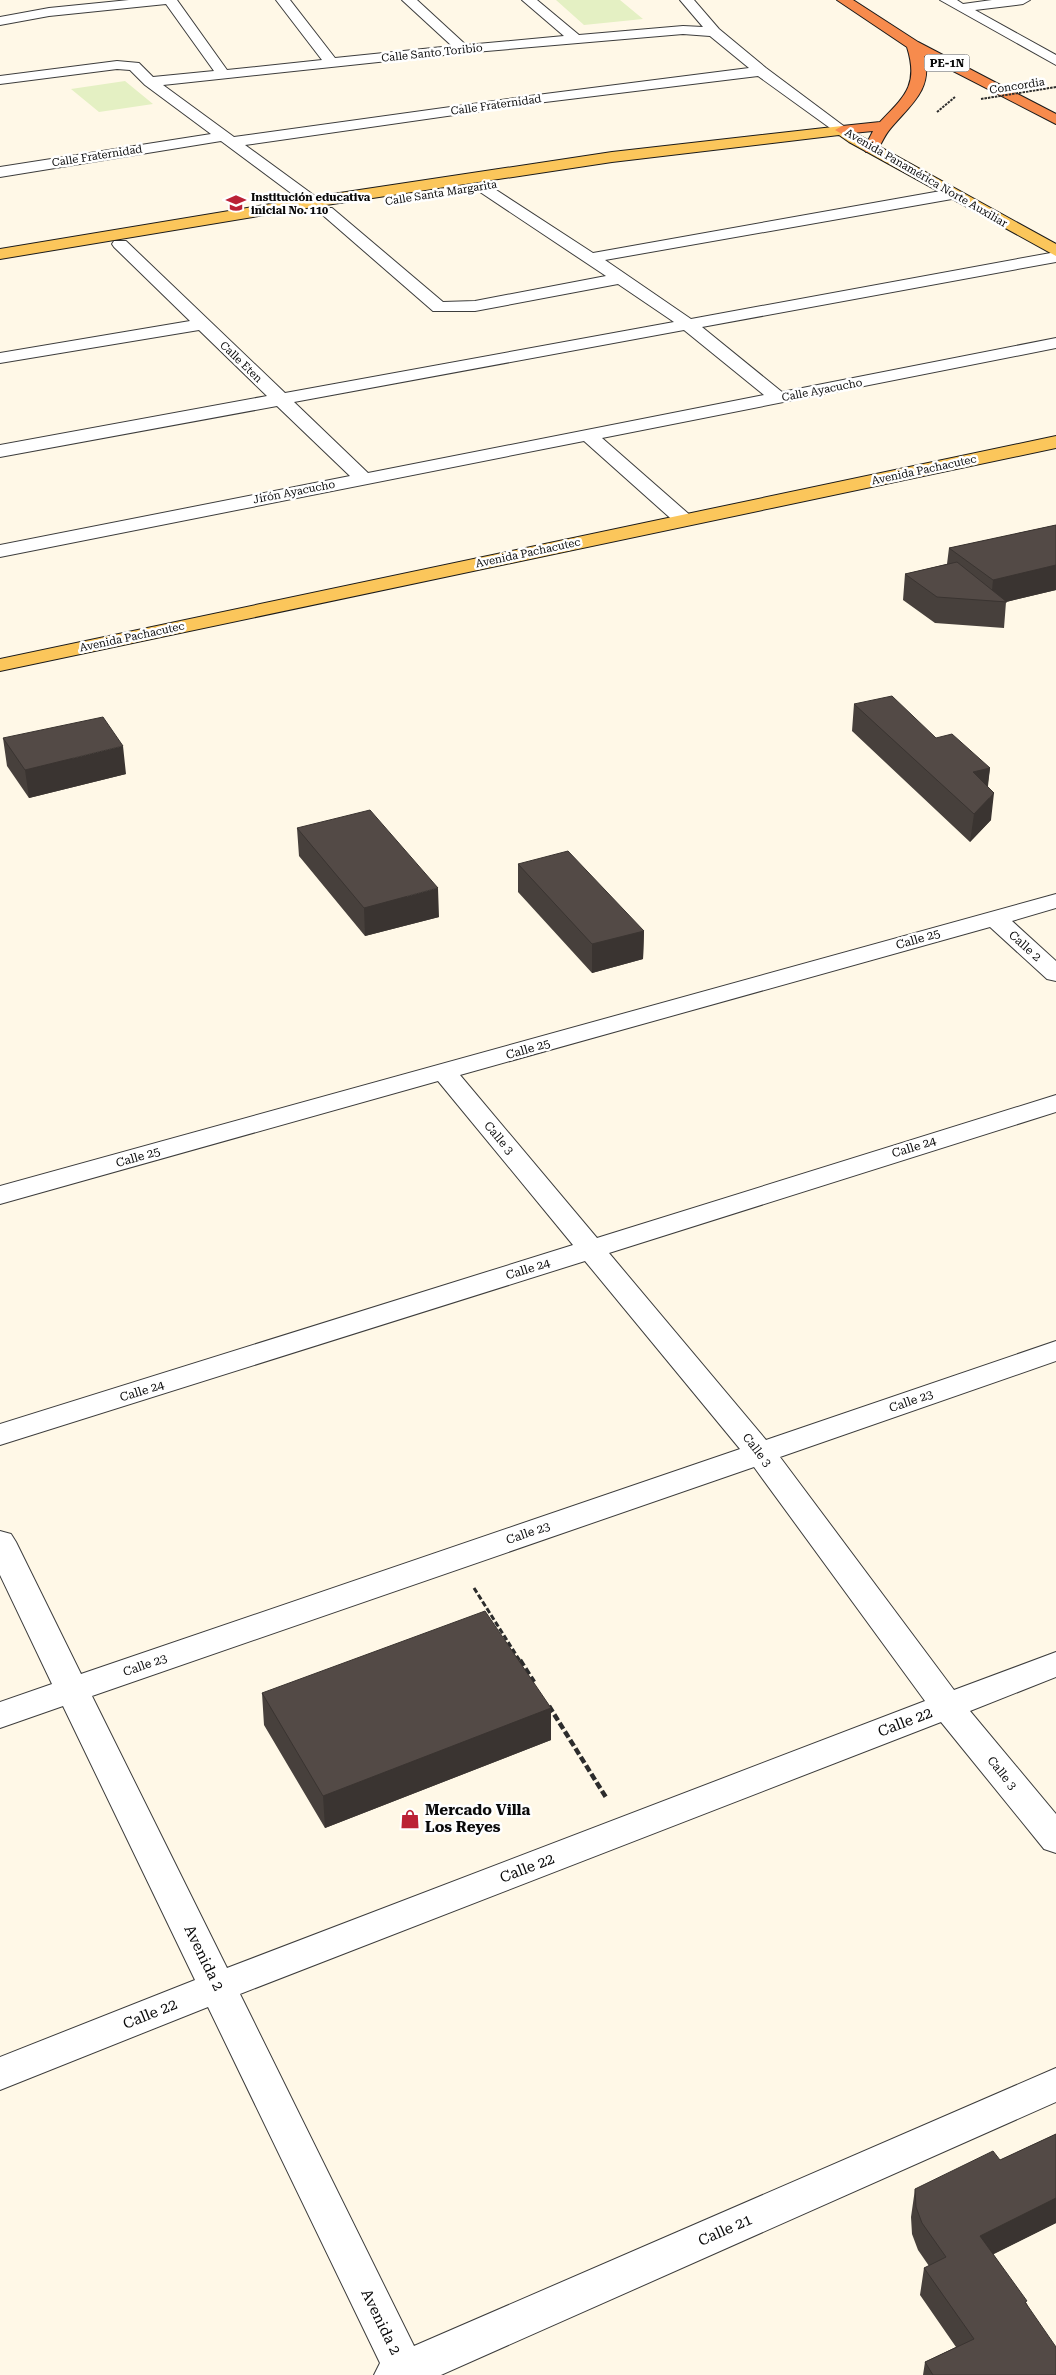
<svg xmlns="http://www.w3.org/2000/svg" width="1056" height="2375" font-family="'Roboto Serif',serif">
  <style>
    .pitch { fill: #e4f0c3 }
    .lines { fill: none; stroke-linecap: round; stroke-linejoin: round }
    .minor-casing { stroke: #3d3d3d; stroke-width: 2 }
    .major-casing { stroke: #1b1b1b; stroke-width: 2 }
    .highway-casing { stroke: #1b1b1b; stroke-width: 2 }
    .path-far2 { stroke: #2c2c2c; stroke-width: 2; stroke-dasharray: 2.5 1; stroke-linecap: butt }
    .path-far1 { stroke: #2c2c2c; stroke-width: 3; stroke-dasharray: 5.5 2.5; stroke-linecap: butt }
    .path { stroke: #2c2c2c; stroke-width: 4.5; stroke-dasharray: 7 3; stroke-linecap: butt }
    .minor { fill: #fff; fill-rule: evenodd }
    .major { fill: #fbc65b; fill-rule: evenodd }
    .highway { fill: #f78b4d; fill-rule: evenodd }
    .path-bridge { stroke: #2c2c2c; stroke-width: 2; stroke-dasharray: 2.5 1; stroke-linecap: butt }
    .wall { fill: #47403c }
    .shaded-wall { fill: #3a3431 }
    .building { fill: #534a46; stroke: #3a3431 }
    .labels { text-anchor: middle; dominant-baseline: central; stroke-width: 5; stroke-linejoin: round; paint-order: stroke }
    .far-street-label { font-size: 11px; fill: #0a0a0a; stroke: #fff }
    .shield { fill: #fff; stroke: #545454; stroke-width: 1 }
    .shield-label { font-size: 11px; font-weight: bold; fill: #0a0a0a }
    .far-poi-label { font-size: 11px; font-weight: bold; fill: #0a0a0a; stroke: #fff; text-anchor: start }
    .street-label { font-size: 12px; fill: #0a0a0a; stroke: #fff }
    .near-street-label { font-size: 15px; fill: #0a0a0a; stroke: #fff }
    .near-poi-label { font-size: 15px; font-weight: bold; fill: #0a0a0a; stroke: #fff; text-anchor: start }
  </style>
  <rect width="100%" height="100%" fill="#fff8e7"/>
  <!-- pitch -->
  <path class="pitch" d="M556 0H620L643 19 584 25Z
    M125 81 153 104 99 112 71 89Z"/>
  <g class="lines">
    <defs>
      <path id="minor" d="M129 0H177L227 70 322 60 276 0H290L335 58 452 46 402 0H417L466 45 564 36 522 0H537L579 35 683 26 703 27 680 0H694L719 29 766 68 849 130 847 133H837L758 76 537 103 245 145 319 199 321 202 319 205H307L221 141 0 177V167L211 134 145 85 130 70 117 69 0 84V76L117 61 139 63 153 77 214 71 166 4 49 16 0 25V17L49 8ZM683 34 710 36 749 68 537 95 234 137 163 85 463 53Z
        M940 0H957L963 4 992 0H1030L1023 4 975 10 1056 55V65Z
        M482 182 487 184 593 253 952 189 957 191 960 194 952 199 605 260 691 319 1056 252V262L702 327 782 392 1056 338V348L602 438 691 516 694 520 691 524 684 526 677 524 584 441 0 557V545L350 476 277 406 0 457V445L267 396 199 330 0 363V353L190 321 114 247 112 244 114 241H126L285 393 674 322 618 284 475 311H433L318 211 320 208H332L443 302 475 301 606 276 477 190 474 187 477 184ZM684 330 764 395 368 473 294 402Z
        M1056 894V908L1012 921 1056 961V981L1047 979 990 927 460 1075 597 1238 1056 1095V1112L609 1253 766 1440 1056 1341V1361L780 1457 954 1690 1056 1652V1677L970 1711 1056 1814V1853L1044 1849 941 1722 240 1994 414 2346 1056 2068V2102L441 2375H374L380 2363 208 2007 0 2090V2057L195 1980 63 1706 0 1728V1702L52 1684 0 1575V1531L11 1534 16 1542 81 1674 740 1449 585 1261 0 1445V1424L573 1245 438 1081 0 1204V1186ZM754 1467 925 1701 227 1968 92 1696Z"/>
      <path id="major" d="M842 126 1056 244V256L849 142 839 135 612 162 313 207 0 259V249L313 197 612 152Z
        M1056 436V448L0 671V659Z"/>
      <path id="highway" d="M837 0H853L918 42 1056 114V124L924 56C934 89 909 106 890 129 884 136 881 145 876 152H866L864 149 873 131 842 134 835 130 842 126 880 122C905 96 919 85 907 47Z"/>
    </defs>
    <!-- minor casing -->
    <use href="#minor" class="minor-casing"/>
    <!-- major casing -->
    <use href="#major" class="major-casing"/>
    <!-- highway casing -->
    <use href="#highway" class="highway-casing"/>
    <!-- path-far2 -->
    <path class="path-far2" d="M937 112 955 97"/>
    <!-- path-far1 -->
    <path class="path-far1" d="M474 1588 520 1661"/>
    <!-- path -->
    <path class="path" d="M520 1660 534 1682
      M549 1706 607 1799"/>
    <!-- minor -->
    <use href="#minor" class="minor"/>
    <!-- major -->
    <use href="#major" class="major"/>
    <!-- highway -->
    <use href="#highway" class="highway"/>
    <!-- path-bridge -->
    <path class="path-bridge" d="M981 99 1056 87"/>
  </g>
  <!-- wall -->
  <path class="wall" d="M1056 525V590L1006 602 1004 628 935 623 903 600 905 574 947 564 949 548Z
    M854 704 936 738 990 768 988 786 991 820 970 842 852 731Z
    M3 738 126 774 29 798 7 766Z
    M297 828 439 917 365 936 299 856Z
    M518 864 644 931 643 959 592 973 518 892Z
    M262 1693 551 1708V1740L325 1828 264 1725Z
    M1056 2134V2223L993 2254 1027 2304 1056 2375H923L925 2362 956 2347 920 2295 924 2268 929 2266 918 2250 912 2234 911 2217 915 2189 1000 2160Z"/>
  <!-- shaded-wall -->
  <path class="shaded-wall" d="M1056 565V590L1006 602 991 601 993 580Z
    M123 746 126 774 29 798 25 770Z
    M990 768 986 796 973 772Z
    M994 793 991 820 970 842 974 814Z
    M438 888 439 917 365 936 364 908Z
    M644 931 643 959 592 973V944Z
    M551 1708V1740L325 1828 323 1796Z
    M1056 2198V2223L976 2263 980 2236Z"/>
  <!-- building -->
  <path class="building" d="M1056 525V565L993 580 949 548Z
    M957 562 1007 602 937 597 905 574Z
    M892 696 936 738 952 734 990 768 973 772 994 793 974 814 854 704Z
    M103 717 123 746 25 770 3 738Z
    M370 810 438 888 364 908 297 828Z
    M568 851 644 931 592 944 518 864Z
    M485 1611 551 1708 323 1796 262 1693Z
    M1056 2134V2198L980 2236 1027 2301 1025 2302 1056 2347V2375H933L925 2362 974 2339 924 2268 946 2257 922 2223 916 2207 915 2189 993 2151 1000 2160Z"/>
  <!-- icons -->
  <defs>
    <symbol id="school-bare" viewBox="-9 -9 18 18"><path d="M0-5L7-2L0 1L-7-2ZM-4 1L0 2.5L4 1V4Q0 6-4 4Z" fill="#bb2136" stroke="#fff" stroke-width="2.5" paint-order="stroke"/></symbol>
    <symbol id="shop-bare" viewBox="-9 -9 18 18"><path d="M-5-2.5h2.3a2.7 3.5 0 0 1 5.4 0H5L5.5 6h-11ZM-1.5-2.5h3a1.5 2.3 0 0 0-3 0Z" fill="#bb2136" stroke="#fff" stroke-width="2.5" paint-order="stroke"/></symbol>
  </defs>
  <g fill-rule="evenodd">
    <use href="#school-bare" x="222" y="189" width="28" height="28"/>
    <use href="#shop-bare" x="396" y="1805" width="28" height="28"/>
  </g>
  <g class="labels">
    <!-- far-street labels -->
    <g class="far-street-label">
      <text transform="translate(432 53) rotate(-6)">Calle Santo Toribio</text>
      <text transform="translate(1017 86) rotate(-9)">Concordia</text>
      <text transform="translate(496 105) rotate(-8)">Calle Fraternidad</text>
      <text transform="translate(97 156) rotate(-9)">Calle Fraternidad</text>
      <text transform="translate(926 178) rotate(30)">Avenida Panamérica Norte Auxiliar</text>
      <text transform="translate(441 193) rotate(-9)">Calle Santa Margarita</text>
      <text transform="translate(241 362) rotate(44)">Calle Eten</text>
      <text transform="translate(822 390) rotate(-11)">Calle Ayacucho</text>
      <text transform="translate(924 470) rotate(-12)">Avenida Pachacutec</text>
      <text transform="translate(294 492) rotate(-11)">Jirón Ayacucho</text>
      <text transform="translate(528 553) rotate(-12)">Avenida Pachacutec</text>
      <text transform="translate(132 637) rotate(-12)">Avenida Pachacutec</text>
    </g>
    <!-- shield labels -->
    <rect class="shield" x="924.5" y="54.5" width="45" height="17" rx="4"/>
    <g class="shield-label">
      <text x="947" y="63">PE-1N</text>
    </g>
    <!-- far-poi labels -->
    <g class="far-poi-label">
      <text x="251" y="197">Institución educativa<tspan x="251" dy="13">inicial No. 110</tspan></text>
    </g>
    <!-- street labels -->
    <g class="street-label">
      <text transform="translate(918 939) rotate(-16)">Calle 25</text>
      <text transform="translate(1025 946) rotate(42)">Calle 2</text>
      <text transform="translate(528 1049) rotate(-16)">Calle 25</text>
      <text transform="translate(499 1138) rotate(50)">Calle 3</text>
      <text transform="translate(914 1147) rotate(-17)">Calle 24</text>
      <text transform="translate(138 1157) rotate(-16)">Calle 25</text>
      <text transform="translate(528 1269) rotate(-17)">Calle 24</text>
      <text transform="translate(142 1391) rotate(-17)">Calle 24</text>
      <text transform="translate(911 1401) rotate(-19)">Calle 23</text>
      <text transform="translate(757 1450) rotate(52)">Calle 3</text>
      <text transform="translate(528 1533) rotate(-19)">Calle 23</text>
      <text transform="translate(145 1665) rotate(-19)">Calle 23</text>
      <text transform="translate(1002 1773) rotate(51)">Calle 3</text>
    </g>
    <!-- near-street labels -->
    <g class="near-street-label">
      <text transform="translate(905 1722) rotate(-21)">Calle 22</text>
      <text transform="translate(527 1868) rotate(-21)">Calle 22</text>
      <text transform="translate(204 1958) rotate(64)">Avenida 2</text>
      <text transform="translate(150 2014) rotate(-22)">Calle 22</text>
      <text transform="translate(725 2230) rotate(-24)">Calle 21</text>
      <text transform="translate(381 2322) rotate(64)">Avenida 2</text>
    </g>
    <!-- near-poi labels -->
    <g class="near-poi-label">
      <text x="425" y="1810">Mercado Villa<tspan x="425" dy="17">Los Reyes</tspan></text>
    </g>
  </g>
</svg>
